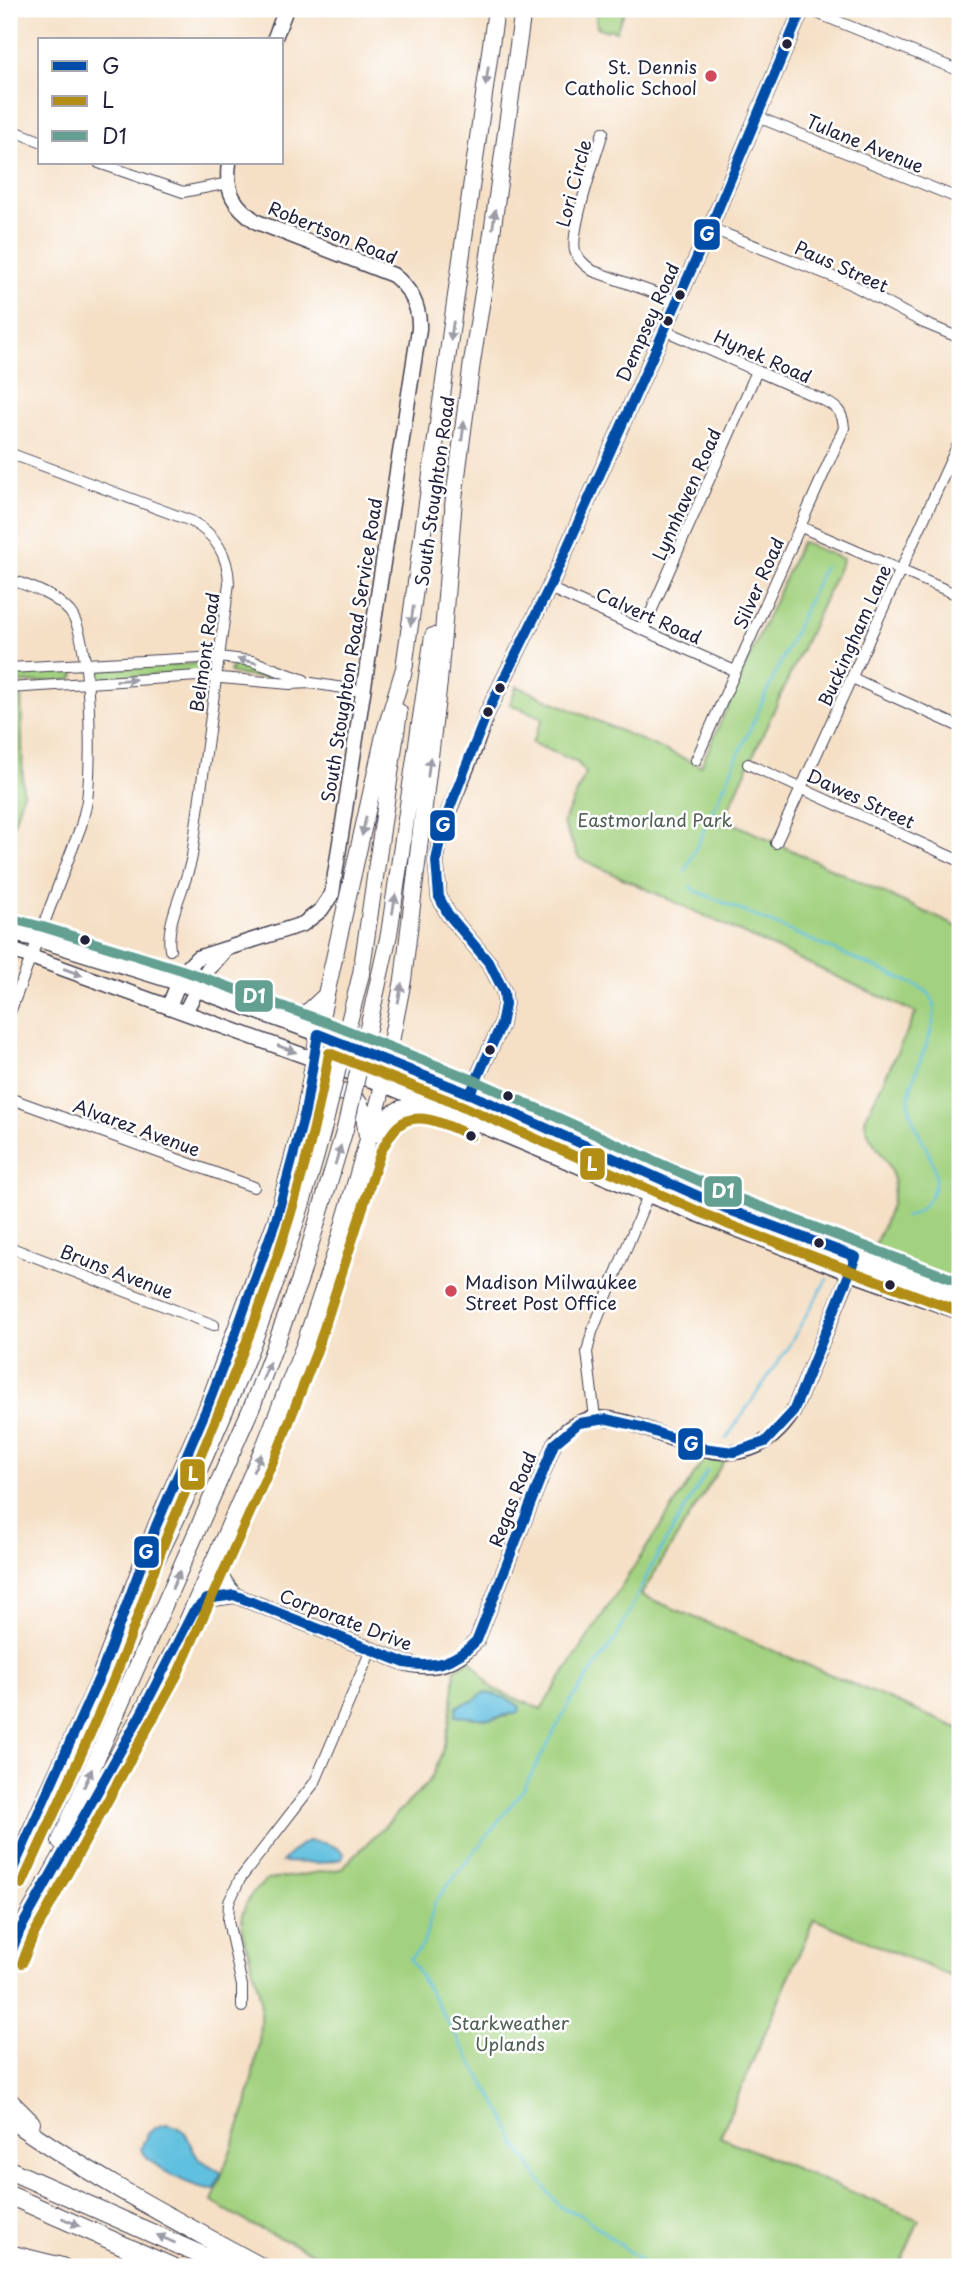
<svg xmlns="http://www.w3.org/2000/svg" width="969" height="2276" font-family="'Playpen Sans',sans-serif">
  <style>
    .green { fill: #a2d17f; stroke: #627a5d; stroke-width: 2; fill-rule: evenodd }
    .water { fill: #60c0df; stroke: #41718d; stroke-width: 2 }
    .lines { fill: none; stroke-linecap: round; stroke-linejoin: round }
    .stream { stroke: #60c0df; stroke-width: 2.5 }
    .street-casing { stroke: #423e50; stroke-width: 12 }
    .secondary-casing { stroke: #423e50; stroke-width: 17 }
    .primary-casing { stroke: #423e50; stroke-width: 18 }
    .highway-casing { stroke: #423e50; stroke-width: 20 }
    .street { stroke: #fff; stroke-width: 10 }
    .secondary { stroke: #fff; stroke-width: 14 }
    .primary { stroke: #fff; stroke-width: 16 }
    .highway { stroke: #fff; stroke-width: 18 }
    .primary-bridge-casing { stroke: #423e50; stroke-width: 18; stroke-linecap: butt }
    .primary-bridge { stroke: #fff; stroke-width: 16 }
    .bus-1-casing { stroke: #fff; stroke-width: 16 }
    .bus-2-casing { stroke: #fff; stroke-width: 16 }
    .bus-3-casing { stroke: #fff; stroke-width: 16 }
    .bus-1 { stroke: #004da8; stroke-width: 10 }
    .bus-2 { stroke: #b28e15; stroke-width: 10 }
    .bus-3 { stroke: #64a092; stroke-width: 10 }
    .oneway { fill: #9c9ca7 }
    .bus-dot { fill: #22223b; stroke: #fff; stroke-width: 2.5 }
    .poi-dot { fill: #d1495b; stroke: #fff; stroke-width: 2.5 }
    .labels { text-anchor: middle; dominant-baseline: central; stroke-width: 5; stroke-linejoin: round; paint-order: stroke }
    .poi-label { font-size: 18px; fill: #22223b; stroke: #fff; text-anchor: end }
    .street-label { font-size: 18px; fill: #22223b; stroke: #fff }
    .park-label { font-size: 18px; fill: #4f5f53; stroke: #fff }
    .line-badge { stroke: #fff; stroke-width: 2.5 }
    .badge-label { font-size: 19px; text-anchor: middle; font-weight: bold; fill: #fff }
  </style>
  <rect width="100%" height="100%" fill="#fff"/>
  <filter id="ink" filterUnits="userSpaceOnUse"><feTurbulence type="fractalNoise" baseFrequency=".0143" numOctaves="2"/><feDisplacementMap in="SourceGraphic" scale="14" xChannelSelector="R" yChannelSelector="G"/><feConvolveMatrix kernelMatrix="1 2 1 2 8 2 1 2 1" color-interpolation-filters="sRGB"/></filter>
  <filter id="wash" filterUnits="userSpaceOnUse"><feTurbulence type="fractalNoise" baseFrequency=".00686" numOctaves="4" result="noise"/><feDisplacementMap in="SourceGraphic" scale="28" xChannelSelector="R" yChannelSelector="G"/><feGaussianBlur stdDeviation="1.57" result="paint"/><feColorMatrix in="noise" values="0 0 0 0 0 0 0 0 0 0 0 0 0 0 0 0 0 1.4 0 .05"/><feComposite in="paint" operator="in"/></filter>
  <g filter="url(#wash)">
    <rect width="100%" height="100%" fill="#f5e0c6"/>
    <!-- green -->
    <path class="green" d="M599 9H626L616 31 610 29 607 31 597 27 596 17Z
      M801 542 843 559 724 819 960 928V1259L948 1286 870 1255C882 1226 905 1192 887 1162 877 1145 867 1140 865 1119L916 1013 579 858 563 823 586 773 577 762 532 743 543 718 510 704 517 686 701 766Z
      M203 663 208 667 205 673 99 678 97 675 99 669Z
      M233 665H240L283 681 233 674 230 671Z
      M71 670 75 675 71 680 9 684V674Z
      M9 691H21L23 793 9 839Z
      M705 1458 724 1461 641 1595 960 1729V1980L814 1919 720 2137 919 2220 899 2267H345L258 2228 212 2202 247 2105 259 2042 261 1999 242 1928V1915L246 1904 253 1892 267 1880 341 1869 427 1784C448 1755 453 1704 455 1669L470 1660 493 1689 541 1709ZM483 1693 507 1716 490 1719 456 1715 457 1706 473 1701Z"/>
    <!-- water -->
    <path class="water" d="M483 1693C495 1693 511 1699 520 1707L519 1712 490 1719 456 1716 457 1706 473 1701Z
      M308 1841C319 1842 338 1844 344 1855L341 1859 320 1863 282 1862 297 1847Z
      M167 2124C192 2129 185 2140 197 2156 202 2163 214 2166 221 2173L215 2189C193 2189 152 2168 141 2149 146 2134 151 2127 167 2124Z"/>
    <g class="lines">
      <!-- stream -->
      <path class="stream" d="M685 872 824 567
        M690 886 694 890 909 982C915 985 923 988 928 993 950 1014 909 1071 909 1101 910 1137 953 1166 927 1202 921 1209 914 1215 905 1217
        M726 1439 788 1347 827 1279
        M649 2267 583 2216 561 2207 550 2195 515 2143 505 2118 410 1959 423 1945 435 1902 523 1790 570 1702 618 1635 651 1567 707 1471"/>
    </g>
  </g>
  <g filter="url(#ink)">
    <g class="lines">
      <defs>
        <path id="street" d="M807 9 960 71
          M758 117 960 199
          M9 129 40 141
          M603 132C596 156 570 230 575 251 578 260 586 266 593 271L677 301
          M99 163 183 192 229 183
          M710 228 849 283 924 323 960 338
          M664 330 823 400C837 407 843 412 844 428L696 760
          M9 453 191 521C215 534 228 555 229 583L192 856C187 885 165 921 170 950
          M801 527 960 596
          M9 579C31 587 54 594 70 612 92 639 92 763 87 800 86 808 83 817 81 826L9 1015
          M549 588 735 671
          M643 630 757 371
          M9 668 219 657 252 661 304 680
          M852 678 960 727
          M9 688 198 676 290 684 311 683 362 691
          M748 764 960 861
          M776 843 960 440
          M9 1098 254 1187
          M9 1247 214 1325
          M595 1418 587 1352 592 1332 648 1195
          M242 2007V1986L228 1921 229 1902 240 1879 315 1782 371 1650"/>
        <path id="secondary" d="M274 40 286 9
          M9 933 39 940 178 983 318 1034 470 1094 732 1211 960 1297
          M9 949 382 1084 648 1195 850 1273 960 1312
          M169 1006 182 974 197 958 303 924 321 910 332 894 419 329C420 306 411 289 393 275L257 222C234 206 225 192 229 163
          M185 1012 206 972 225 950
          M470 1094 501 1025 505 1004 504 992 490 964 448 914 439 897 436 861 443 825 474 750 487 713 549 588 710 228 802 9
          M234 1595 405 1663C435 1671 457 1663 477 1640L554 1444C614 1359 721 1523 793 1412L853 1265"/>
        <path id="primary" d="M453 506 472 362 489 255 523 9
          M403 675 496 9
          M289 1023 310 1010 326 995
          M347 1030 361 974 399 712
          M366 1037 389 934 433 636
          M307 1117C317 1097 340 1080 359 1103 365 1112 365 1126 367 1135
          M375 1134C395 1105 404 1105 438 1106
          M221 1554C216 1573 222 1581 234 1595
          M143 1588C217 1438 283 1285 325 1122
          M193 1612 207 1599 234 1595
          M102 1671 156 1526 206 1410 276 1220 305 1112 321 1017 385 731 405 665
          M60 1841 253 1404 300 1279 345 1129
          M9 1878 107 1662
          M20 1930 141 1714 182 1633 266 1442 304 1346 334 1257 380 1098 403 980 439 682 454 499
          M9 1958 24 1922"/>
        <path id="highway" d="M9 2101 31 2123
          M9 2118C89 2175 175 2220 261 2267
          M9 2170 228 2267
          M9 2195 172 2267
          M9 2254 62 2267"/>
      </defs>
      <!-- street casing -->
      <use href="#street" class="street-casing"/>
      <!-- secondary casing -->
      <use href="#secondary" class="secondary-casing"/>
      <!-- primary casing -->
      <use href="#primary" class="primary-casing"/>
      <!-- highway casing -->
      <use href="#highway" class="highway-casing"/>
      <!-- street -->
      <use href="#street" class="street"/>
      <!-- secondary -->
      <use href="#secondary" class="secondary"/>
      <!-- primary -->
      <use href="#primary" class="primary"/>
      <!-- highway -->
      <use href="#highway" class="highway"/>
      <defs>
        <path id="primary-bridge" d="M325 1122 347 1030
          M345 1129 366 1037"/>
      </defs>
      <!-- primary-bridge casing -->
      <use href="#primary-bridge" class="primary-bridge-casing"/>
      <!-- primary-bridge -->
      <use href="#primary-bridge" class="primary-bridge"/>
      <defs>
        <path id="bus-1" d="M470 1094 501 1025 505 1004 504 992 490 964 448 914 439 897 436 861 443 825 487 713 549 588 710 228 802 9
          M9 1878 102 1671 156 1526 206 1410 235 1335 276 1220 305 1112 318 1034 470 1094 732 1211 856 1257 793 1412 765 1442 734 1452 702 1448 637 1426 607 1419 579 1423 554 1444 477 1640C456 1662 435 1669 405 1663L234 1595 207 1599 193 1612 141 1714 20 1930 9 1958"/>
        <path id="bus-2" d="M22 1884C53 1815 86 1746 115 1676 135 1628 150 1577 170 1528 236 1373 301 1221 329 1053L465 1107 727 1224 955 1310
          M22 1963 33 1936 177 1675 279 1448 317 1350 381 1151C386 1143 390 1134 397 1127 416 1107 451 1127 471 1136"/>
        <path id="bus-3" d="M12 919 43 927 182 970 323 1021 476 1081 737 1198 960 1282"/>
      </defs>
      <!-- bus-1 casing -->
      <use href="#bus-1" class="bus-1-casing"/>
      <!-- bus-2 casing -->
      <use href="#bus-2" class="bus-2-casing"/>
      <!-- bus-3 casing -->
      <use href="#bus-3" class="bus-3-casing"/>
      <!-- bus-1 -->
      <use href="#bus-1" class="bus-1"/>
      <!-- bus-2 -->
      <use href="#bus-2" class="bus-2"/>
      <!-- bus-3 -->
      <use href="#bus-3" class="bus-3"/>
    </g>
    <!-- one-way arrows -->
    <defs><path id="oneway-solid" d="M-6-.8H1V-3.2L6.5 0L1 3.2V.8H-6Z" transform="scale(1.75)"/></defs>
    <g class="oneway">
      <use href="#oneway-solid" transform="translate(487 76) rotate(98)"/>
      <use href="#oneway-solid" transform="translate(494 219) rotate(-82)"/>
      <use href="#oneway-solid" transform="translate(452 331) rotate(98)"/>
      <use href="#oneway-solid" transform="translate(463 431) rotate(-83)"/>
      <use href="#oneway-solid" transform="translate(412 616) rotate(98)"/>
      <use href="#oneway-solid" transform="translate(247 661) rotate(-168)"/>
      <use href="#oneway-solid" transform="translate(126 680) rotate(-4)"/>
      <use href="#oneway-solid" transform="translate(429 767) rotate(-83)"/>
      <use href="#oneway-solid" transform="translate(364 826) rotate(102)"/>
      <use href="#oneway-solid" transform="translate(394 904) rotate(-81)"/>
      <use href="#oneway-solid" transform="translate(73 972) rotate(20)"/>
      <use href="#oneway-solid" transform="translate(400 993) rotate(-79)"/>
      <use href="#oneway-solid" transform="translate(287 1049) rotate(20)"/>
      <use href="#oneway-solid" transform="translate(338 1155) rotate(-73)"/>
      <use href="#oneway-solid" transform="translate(266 1371) rotate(-69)"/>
      <use href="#oneway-solid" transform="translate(257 1463) rotate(-66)"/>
      <use href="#oneway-solid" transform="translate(176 1580) rotate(-66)"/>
      <use href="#oneway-solid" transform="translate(88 1778) rotate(-66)"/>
      <use href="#oneway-solid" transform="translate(71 2222) rotate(24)"/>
      <use href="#oneway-solid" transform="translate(166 2239) rotate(-156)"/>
    </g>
  </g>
  <!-- markers -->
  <g class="bus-dot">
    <circle cx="787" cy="44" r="6"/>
    <circle cx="680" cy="295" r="6"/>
    <circle cx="668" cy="321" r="6"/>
    <circle cx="500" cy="688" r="6"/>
    <circle cx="488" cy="712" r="6"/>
    <circle cx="85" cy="940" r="6"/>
    <circle cx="490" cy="1050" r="6"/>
    <circle cx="508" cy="1096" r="6"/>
    <circle cx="471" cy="1136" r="6"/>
    <circle cx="819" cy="1243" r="6"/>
    <circle cx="890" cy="1285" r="6"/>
  </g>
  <g class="poi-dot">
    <circle cx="711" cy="76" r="7"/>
    <circle cx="451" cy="1291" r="7"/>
  </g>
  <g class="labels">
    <!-- poi labels -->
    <g class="poi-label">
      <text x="697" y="66">St. Dennis<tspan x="697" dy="21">Catholic School</tspan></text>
      <text x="465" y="1281" text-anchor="start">Madison Milwaukee<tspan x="465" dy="21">Street Post Office</tspan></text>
    </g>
    <!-- street labels -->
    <g class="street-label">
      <text transform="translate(865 143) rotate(22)">Tulane Avenue</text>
      <text transform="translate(573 183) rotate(-75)">Lori Circle</text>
      <text transform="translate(333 232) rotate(22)">Robertson Road</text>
      <text transform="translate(842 266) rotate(24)">Paus Street</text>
      <text transform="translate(647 322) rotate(-66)">Dempsey Road</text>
      <text transform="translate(763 356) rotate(24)">Hynek Road</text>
      <text transform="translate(434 491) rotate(-82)">South Stoughton Road</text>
      <text transform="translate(686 494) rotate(-66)">Lynnhaven Road</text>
      <text transform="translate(758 583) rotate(-66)">Silver Road</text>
      <text transform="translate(649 615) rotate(24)">Calvert Road</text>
      <text transform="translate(854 635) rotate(-66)">Buckingham Lane</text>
      <text transform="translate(351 650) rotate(-81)">South Stoughton Road Service Road</text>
      <text transform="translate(204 652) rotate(-82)">Belmont Road</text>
      <text transform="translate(861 798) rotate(25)">Dawes Street</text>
      <text transform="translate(137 1127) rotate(20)">Alvarez Avenue</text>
      <text transform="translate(117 1271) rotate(21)">Bruns Avenue</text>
      <text transform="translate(512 1499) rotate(-69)">Regas Road</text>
      <text transform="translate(346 1619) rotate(21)">Corporate Drive</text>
    </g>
    <!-- park labels -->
    <g class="park-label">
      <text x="655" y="819">Eastmorland Park</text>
      <text x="510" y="2022">Starkweather<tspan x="510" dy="21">Uplands</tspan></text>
    </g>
  </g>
  <g class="line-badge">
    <rect x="693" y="218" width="28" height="33" rx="7" fill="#004da8"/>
    <rect x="429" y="809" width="27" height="33" rx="7" fill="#004da8"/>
    <rect x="234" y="979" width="40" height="34" rx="7" fill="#64a092"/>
    <rect x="579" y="1147" width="27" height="34" rx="7" fill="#b28e15"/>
    <rect x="703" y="1175" width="40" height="33" rx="7" fill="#64a092"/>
    <rect x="677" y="1427" width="27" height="34" rx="7" fill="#004da8"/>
    <rect x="179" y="1458" width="27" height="33" rx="7" fill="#b28e15"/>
    <rect x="133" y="1535" width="27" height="34" rx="7" fill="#004da8"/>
  </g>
  <g class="badge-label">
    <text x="707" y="241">G</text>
    <text x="443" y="832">G</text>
    <text x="254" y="1003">D1</text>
    <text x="592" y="1171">L</text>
    <text x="723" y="1198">D1</text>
    <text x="691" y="1451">G</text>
    <text x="193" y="1481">L</text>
    <text x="146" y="1559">G</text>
  </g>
  <!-- margin -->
  <rect width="969" height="2276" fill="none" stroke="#fff" stroke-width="35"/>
  <!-- legend -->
  <rect x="38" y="38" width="245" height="126" fill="#ffffff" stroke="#a7a7b1" stroke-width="2"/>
  <rect x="52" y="61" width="35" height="10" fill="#004da8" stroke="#a7a7b1" stroke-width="2"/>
  <text x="102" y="74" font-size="21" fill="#22223b">G</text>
  <rect x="52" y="96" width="35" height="10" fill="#b28e15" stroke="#a7a7b1" stroke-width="2"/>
  <text x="102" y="108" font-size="21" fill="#22223b">L</text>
  <rect x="52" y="131" width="35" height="10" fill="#64a092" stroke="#a7a7b1" stroke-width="2"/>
  <text x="102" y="144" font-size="21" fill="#22223b">D1</text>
</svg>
